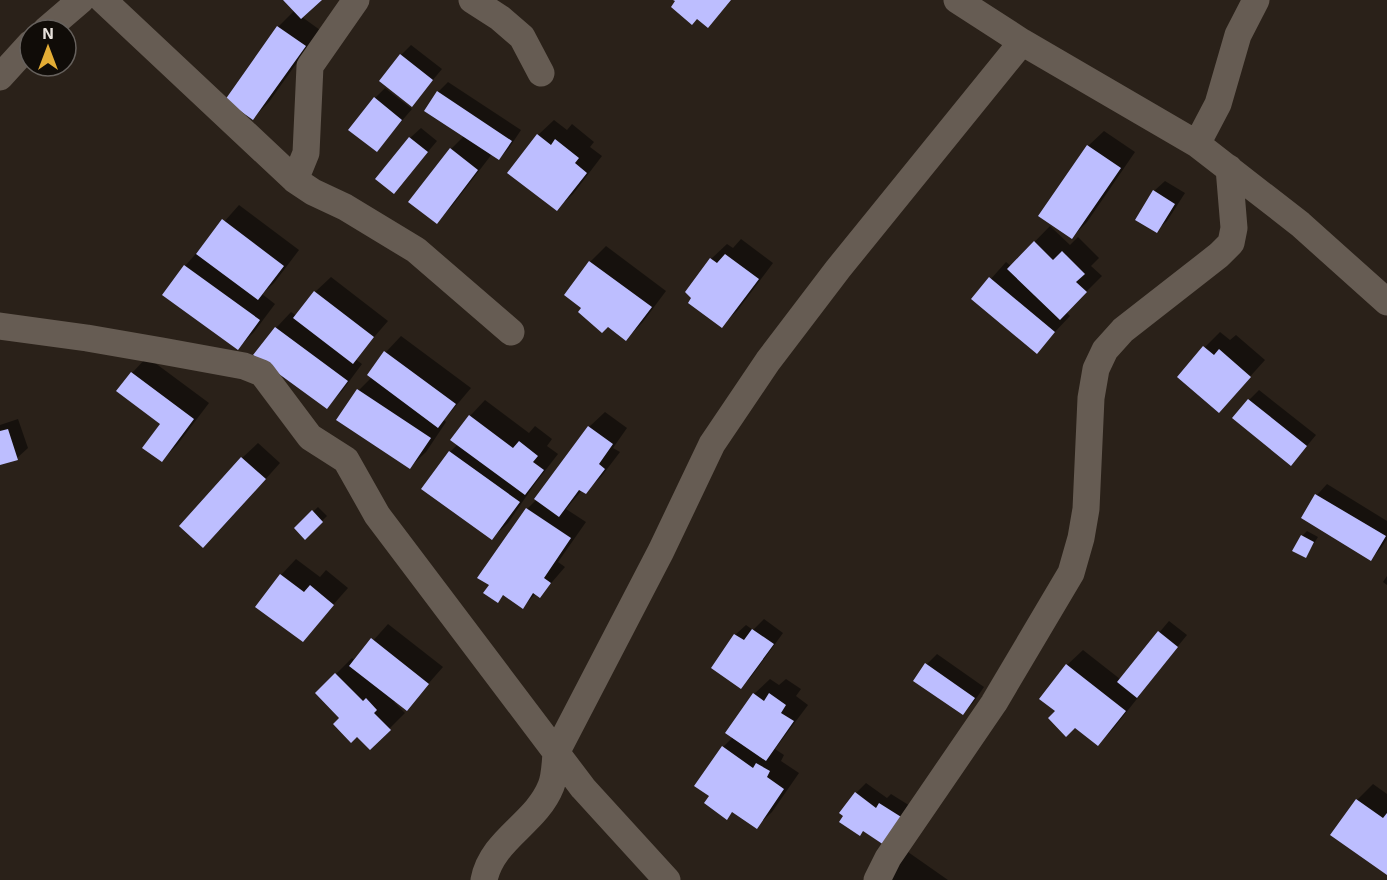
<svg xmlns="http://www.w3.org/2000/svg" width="1387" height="880" font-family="'Exo 2',sans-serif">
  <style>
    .shadow { fill: #0007 }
    .building { fill: #bdbeff }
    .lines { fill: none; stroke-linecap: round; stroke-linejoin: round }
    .minor { stroke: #665c53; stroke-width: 27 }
  </style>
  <rect width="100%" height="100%" fill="#2a2119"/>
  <!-- shadow -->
  <path class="shadow" d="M285 0H320L302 17 320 30 269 102 253 118 227 99 278 27 295 10Z
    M411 45 442 69 412 105 401 55Z
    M448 82 521 130 509 148 499 159 492 154 452 206 436 222 451 149 464 136 438 92Z
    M385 88 412 109 377 150 375 98Z
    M554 120 567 130 572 124 594 142 590 147 602 156 573 194 557 209 538 135Z
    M421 128 437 141 394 192 410 138Z
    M1104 131 1135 152 1087 222 1072 237 1088 146Z
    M1165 181 1185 193 1167 221 1156 231 1154 191Z
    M239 205 299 250 274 283 262 294 275 304 254 332 238 348 185 266Z
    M1050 226 1070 245 1078 237 1099 258 1091 266 1102 276 1066 312 1070 316 1036 352 973 299 1006 262 1011 266Z
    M741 239 773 263 737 311 721 326 711 259 727 244 733 248Z
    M606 246 666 291 642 323 626 339 566 294 590 262Z
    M331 277 388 321 355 359 362 364 342 391 327 407 276 328 291 312 297 316 315 292Z
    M1220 332 1230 340 1236 335 1265 360 1219 411 1205 347Z
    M401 336 471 388 444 420 446 422 426 452 410 467 338 420 359 390 372 377 369 375 386 352Z
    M147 357 209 403 177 445 162 460 163 423 132 373Z
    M1259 390 1316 435 1301 453 1249 400Z
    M485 400 529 433 535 426 552 439 547 446 558 454 534 485 508 523 492 538 450 452 458 444 470 416Z
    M605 412 627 428 613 448 620 452 601 477 585 492 582 490 566 509 586 522 558 562 565 567 540 596 536 593 523 607 504 594 497 601 491 585 479 577 527 509 537 499 589 427Z
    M18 419 28 448 17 458 0 463V425Z
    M258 443 280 463 219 531 242 458Z
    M1327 484 1387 521V539L1381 548 1371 559 1303 517 1317 495Z
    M318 507 327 516 305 538 296 528Z
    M1307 531 1318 537 1306 556 1302 536Z
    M296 559 320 577 326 570 348 588 302 640 281 575Z
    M1387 576V585L1383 582Z
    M764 619 783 633 751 677 741 687 735 635 746 625 753 630Z
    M1169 621 1187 635 1139 694 1140 695 1113 729 1098 744 1057 711 1067 665 1083 650 1120 679Z
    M388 624 443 667 406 709 396 701 394 702 405 713 370 748 317 693 352 658 355 661Z
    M937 654 984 687 973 703 963 713 927 664Z
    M770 679 779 685 786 679 801 689 796 696 808 705 775 749 784 755 781 761 799 773 772 812 756 827 733 811 726 818 711 796 723 747 733 737 754 694Z
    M866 783 887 798 891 794 915 809 897 835 845 815 856 793Z
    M1373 784 1387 794V873L1357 800Z
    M908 852 948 880H884Z"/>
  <!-- building -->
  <path class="building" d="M283 0H322L301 19Z
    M673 0H731L708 28 697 19 692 25 671 7 675 1Z
    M277 26 306 46 253 120 225 100Z
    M400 54 433 80 412 107 379 81Z
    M437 91 512 141 499 160 424 111Z
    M374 97 402 120 377 152 348 130Z
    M537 134 551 145 555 139 579 158 575 163 587 173 557 211 507 173Z
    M409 137 428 152 394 194 375 179Z
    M1087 145 1121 168 1072 239 1038 216Z
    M450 148 478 170 437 224 408 202Z
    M1153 190 1175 204 1157 233 1135 220Z
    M222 219 284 266 258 300 196 254Z
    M1034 241 1053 260 1062 251 1085 274 1076 282 1087 292 1060 320 1007 269Z
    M725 254 759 279 722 328 688 303 691 298 685 292 710 258 717 263Z
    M589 261 652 307 626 341 608 327 602 333 578 312 581 308 564 295Z
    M184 265 260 320 238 350 162 295Z
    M989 277 1055 332 1037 354 971 299Z
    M314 291 374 337 353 364 293 318Z
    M275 327 348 381 327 409 253 355Z
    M1203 346 1214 355 1219 349 1251 377 1219 413 1177 377Z
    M384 351 456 404 438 428 367 375Z
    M131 372 194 419 162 462 142 448 160 424 116 391Z
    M357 389 431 438 410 469 336 420Z
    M1248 399 1307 446 1291 466 1232 418Z
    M469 415 513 448 519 441 538 456 533 462 544 470 525 495 450 440Z
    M588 426 613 444 599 464 605 469 586 494 579 490 559 517 534 499Z
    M8 429 18 460 0 465V431Z
    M449 451 520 502 492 540 421 489Z
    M241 457 266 479 203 548 179 526Z
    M1315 494 1386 536 1371 561 1301 518Z
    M526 508 571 538 544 578 551 583 540 598 533 593 523 609 503 595 498 603 483 593 489 585 477 578Z
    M312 510 323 522 305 540 294 528Z
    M1301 535 1314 542 1306 558 1292 551Z
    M280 574 304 592 310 585 334 605 303 642 255 607Z
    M752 629 774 644 741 689 711 668 734 634 744 640Z
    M1158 631 1178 647 1137 698 1117 682Z
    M371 638 429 684 407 711 349 666Z
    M925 663 975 698 963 715 913 681Z
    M1066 664 1126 711 1098 746 1075 728 1066 737 1048 718 1055 711 1039 699Z
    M335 673 363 701 366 698 377 710 374 713 391 730 370 750 357 737 351 743 333 724 339 718 315 693Z
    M753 693 764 701 769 693 786 705 781 713 794 721 766 761 725 733Z
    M722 746 753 768 756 763 770 771 767 777 784 789 757 829 732 812 727 820 704 803 709 796 694 786Z
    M855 792 876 808 879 803 906 820 887 847 863 831 860 836 839 822 843 816 839 813Z
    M1356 799 1383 818 1387 813V875L1330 835Z"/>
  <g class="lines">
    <!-- minor -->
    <path class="minor" d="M103 0 295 180 313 192 345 207 416 250 511 332
      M472 0 500 18 522 37 541 73
      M957 0 1022 42 1197 144 1300 224 1387 302
      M46 30 81 0
      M0 77 30 44
      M1197 144 1218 104 1238 35 1256 0
      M295 180 306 153 310 66 356 0
      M0 326 87 338 162 351 244 366 262 373 310 437 346 460 377 515 583 788 667 880
      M484 880C492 839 536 824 551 786 555 776 555 764 556 753L661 551 712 444 768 361 838 269 1022 42
      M877 880 888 858 994 703 1071 573 1081 538 1086 509 1091 398 1096 369 1105 350 1123 330 1219 255 1231 243 1234 228 1229 168"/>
  </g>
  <!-- north arrow -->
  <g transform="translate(48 48)"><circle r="28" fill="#100c08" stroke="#66615d" stroke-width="1.5"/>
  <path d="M0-4.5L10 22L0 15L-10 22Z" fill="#e4ad35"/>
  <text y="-9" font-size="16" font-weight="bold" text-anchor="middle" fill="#e7e1dc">N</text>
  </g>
</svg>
